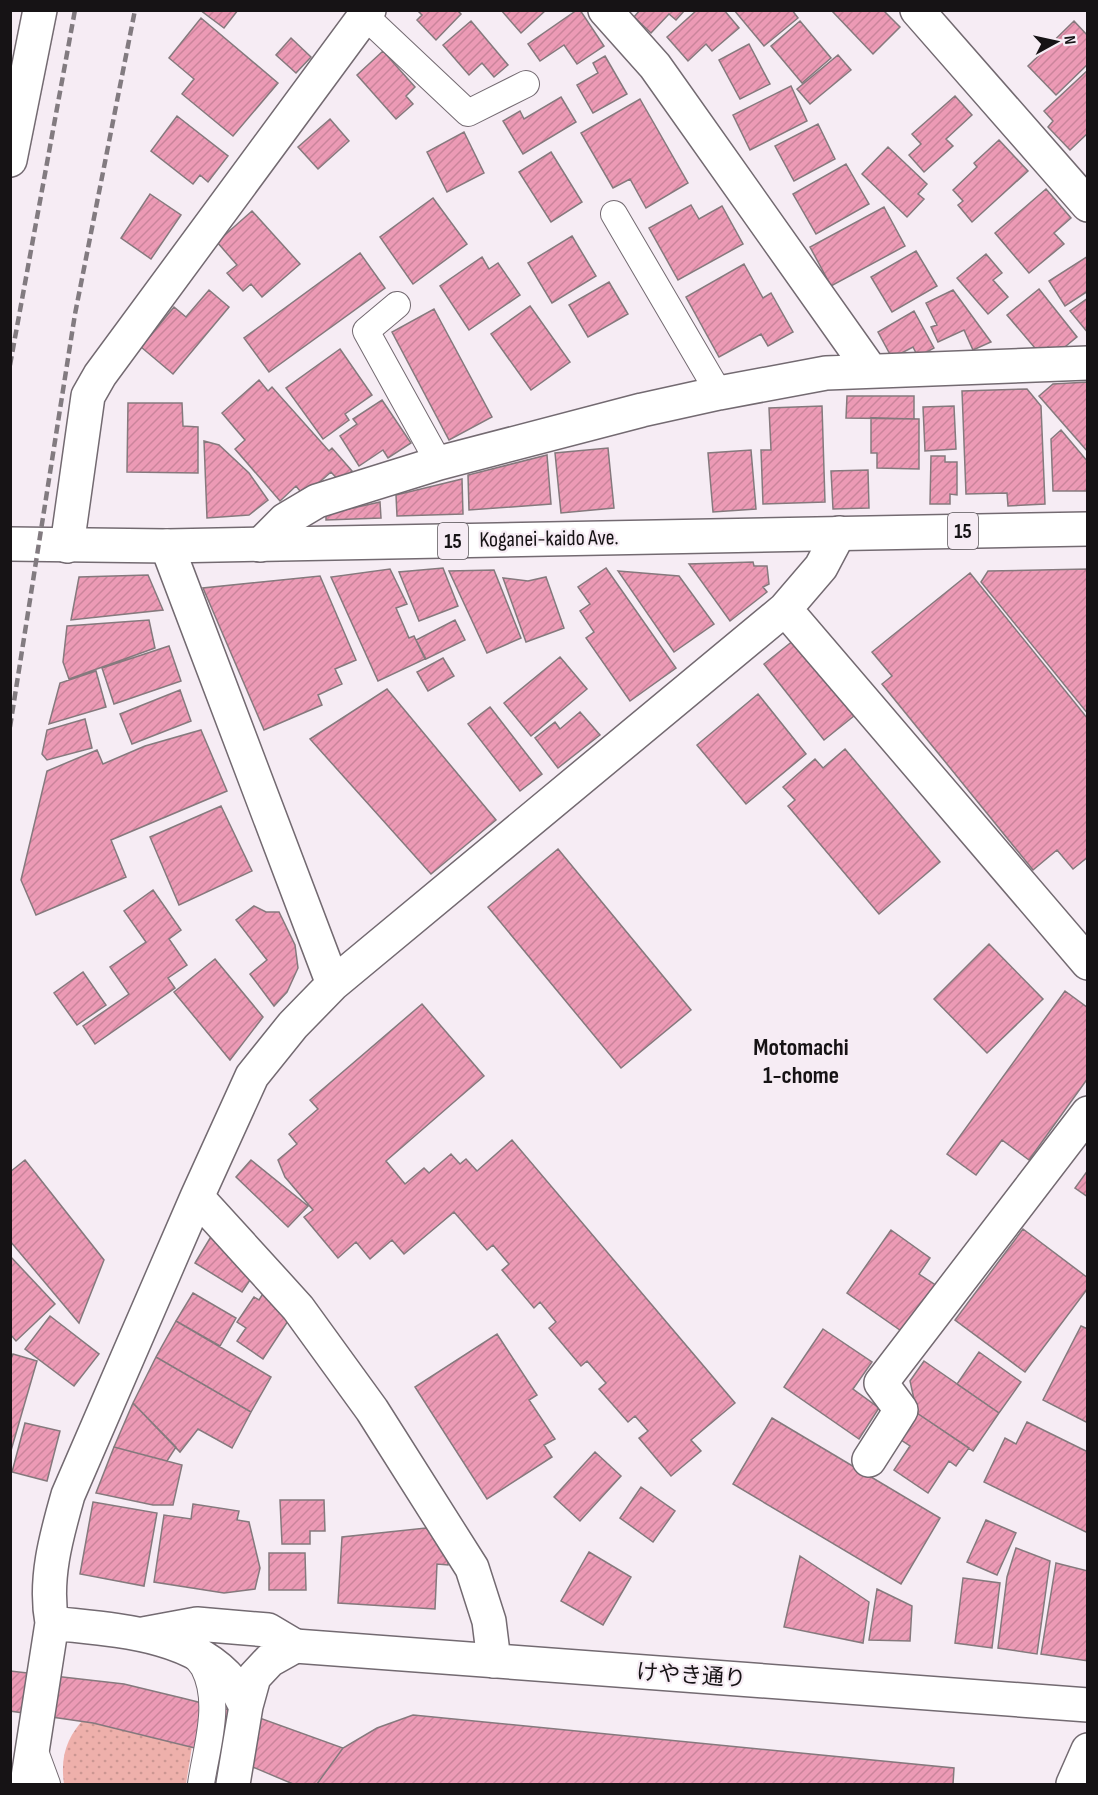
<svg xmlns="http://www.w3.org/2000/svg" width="1098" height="1795" font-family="'Sofia Sans Condensed','Noto Sans JP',sans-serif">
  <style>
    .grass { fill: url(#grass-dots) }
    .building { fill: url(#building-hatch); stroke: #85797d; stroke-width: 1.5 }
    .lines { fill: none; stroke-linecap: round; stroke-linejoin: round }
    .service-casing { stroke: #736a71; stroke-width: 28 }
    .minor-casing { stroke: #736a71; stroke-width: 36 }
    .tertiary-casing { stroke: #736a71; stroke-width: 36 }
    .secondary-casing { stroke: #736a71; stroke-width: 36 }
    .primary-casing { stroke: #736a71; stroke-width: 36 }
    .service { stroke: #fff; stroke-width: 26 }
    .minor { stroke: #fff; stroke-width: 33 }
    .tertiary { stroke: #fff; stroke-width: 33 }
    .secondary { stroke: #fff; stroke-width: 33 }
    .primary { stroke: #fff; stroke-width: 33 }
    .rail { stroke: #827b80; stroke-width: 4.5; stroke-dasharray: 9 4.5; stroke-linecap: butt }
    .labels { text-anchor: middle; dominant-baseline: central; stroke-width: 4.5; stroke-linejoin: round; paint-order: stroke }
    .shield { fill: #f6ecf4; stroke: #595458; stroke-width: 1.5 }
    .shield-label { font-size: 21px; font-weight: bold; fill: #161315 }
    .street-label { font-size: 22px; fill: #161315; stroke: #f6ecf4 }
    .neighbourhood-label { font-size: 24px; font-weight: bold; fill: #161315; stroke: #f6ecf4 }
  </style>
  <defs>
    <pattern id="grass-dots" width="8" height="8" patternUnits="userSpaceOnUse" patternTransform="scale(1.5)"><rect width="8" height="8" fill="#eeb0ab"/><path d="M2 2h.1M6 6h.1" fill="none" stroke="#cb9692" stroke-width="1.8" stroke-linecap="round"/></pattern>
    <pattern id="building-hatch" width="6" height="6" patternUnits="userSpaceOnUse" patternTransform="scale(1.5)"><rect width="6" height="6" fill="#ec9ab5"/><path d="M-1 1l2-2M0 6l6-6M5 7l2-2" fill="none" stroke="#ca849b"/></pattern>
  </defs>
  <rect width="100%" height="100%" fill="#f6ecf4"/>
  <!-- grass -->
  <path class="grass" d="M87 1715 193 1740 186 1784H64C60 1755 67 1737 87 1715Z"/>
  <!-- building -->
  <path class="building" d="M200 10H238L224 28Z
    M417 10H457L461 14 436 40 417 20 422 15Z
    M501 10H546L521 33Z
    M577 10H580L604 46 577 64 564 45 540 61 528 44Z
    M640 10H685L676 20 669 14 651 33 634 17Z
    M697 10H724L739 28 712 51 706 44 688 61 667 37Z
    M734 10H792L798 18 764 46Z
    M831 10H883L900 27 873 54Z
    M201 18 278 83 233 136 182 94 194 79 169 58Z
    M471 21 508 65 494 77 482 63 469 75 443 45Z
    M800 21 831 58 802 83 771 46Z
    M1074 21 1088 36V64L1056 95 1028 66Z
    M291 38 311 57 296 73 276 55Z
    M749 44 770 84 740 99 719 60Z
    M383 51 415 87 406 96 413 104 396 119 357 75Z
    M838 55 851 70 810 104 797 89Z
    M605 56 627 94 593 113 577 85 598 73 593 63Z
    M1088 70V133L1070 150 1048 127 1053 121 1044 111Z
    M791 86 807 121 750 150 733 115Z
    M955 96 972 115 946 139 953 146 924 172 909 155 921 144 912 134Z
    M561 97 576 122 523 154 503 121 520 111 524 119Z
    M640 99 688 183 646 208 630 179 613 188 581 133Z
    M177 116 228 156 208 182 200 175 193 184 151 151Z
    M330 119 349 141 318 169 298 147Z
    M818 124 835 159 794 181 775 146Z
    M464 132 484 173 447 192 427 152Z
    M999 140 1028 171 972 222 958 205 963 201 953 190 977 167 974 163Z
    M888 147 927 184 918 194 924 199 907 217 862 174Z
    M551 152 582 202 551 222 519 172Z
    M846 164 869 204 816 234 793 194Z
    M1046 189 1071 218 1054 233 1064 244 1029 273 995 233Z
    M150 194 181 215 151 259 121 238Z
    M433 198 467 244 413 284 380 237Z
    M691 205 699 219 722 206 743 244 678 280 649 228Z
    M884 207 905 246 831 286 810 247Z
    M252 211 300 264 262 297 251 284 243 291 227 273 237 265 217 242Z
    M572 236 596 276 552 303 528 263Z
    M916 251 937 286 892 312 871 277Z
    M360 253 385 288 269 372 244 338Z
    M986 254 1002 273 993 280 1008 297 988 314 957 278Z
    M1088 256V291L1065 306 1049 281Z
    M482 257 489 269 498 263 520 295 469 330 440 286Z
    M744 264 763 298 771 293 793 332 768 346 761 334 719 357 686 297Z
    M609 282 628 314 588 337 569 305Z
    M1039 289 1077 337 1055 355 1048 347 1040 354 1007 315Z
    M209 290 229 307 173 374 141 347 174 307 186 317Z
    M953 290 991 342 973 350 964 330 938 342 931 327 937 325 926 303Z
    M1088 298V333L1070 311Z
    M530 306 570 362 531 390 491 334Z
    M434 309 492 417 449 440 392 332Z
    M914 311 934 348 918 357 913 347 892 358 878 332Z
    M340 349 372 395 345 414 349 420 323 439 286 388Z
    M259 380 268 391 272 387 329 451 332 448 352 471 340 482 331 472 304 496 296 486 280 501 235 449 245 440 222 413Z
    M1088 382V452L1039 396 1053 384Z
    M1027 389 1041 406 1045 504 1008 506 1007 493 966 494 962 391Z
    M847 396H914V419L846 418Z
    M382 400 411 443 388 458 383 450 359 466 340 436 357 424 353 419Z
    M128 403H182L183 426 198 427V473L127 472Z
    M822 406 825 502 763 504 761 450H771L769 408Z
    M954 406 956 449 925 451 923 407Z
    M871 418 919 419V469L877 468V453H871Z
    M1061 430 1088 462V491H1053L1051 439Z
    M204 441 219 445 249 473 268 500 249 515 207 518Z
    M608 448 614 508 561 513 555 453Z
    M751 450 756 509 713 512 708 453Z
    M547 455 551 504 469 510 468 475Z
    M931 456H945V462H957V495L950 494V504H930Z
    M868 470 869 508 833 509 831 471Z
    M462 479 463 514 397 516 396 495Z
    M380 502 381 518 326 520V514Z
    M753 562 754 566H767L769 584 763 587 767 592 730 621 689 564Z
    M443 568 458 606 419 621 399 572Z
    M606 568 676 668 630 701 586 638 594 632 580 611 590 604 578 587Z
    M390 569 407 604 396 608 409 638 414 636 425 659 378 681 331 577Z
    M1088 569V714L981 582 988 571Z
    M494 570 521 638 487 653 449 571Z
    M618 571 679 576 714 624 674 652Z
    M970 573 1088 719V857L1073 869 1057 850 1033 870 882 684 892 676 872 652Z
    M148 575 163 610 71 620 79 577Z
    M320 576 356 660 335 669 342 684 318 695 322 705 264 730 203 588Z
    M546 577 564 628 526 642 503 578 528 581Z
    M149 620 155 648 69 679 63 662 67 626Z
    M455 620 465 640 426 659 416 640Z
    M794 640 854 716 824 740 764 664Z
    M169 646 181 681 114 704 102 668Z
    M560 657 587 689 531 736 504 703Z
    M443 658 454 676 428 691 417 672Z
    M96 671 106 707 49 724 60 683Z
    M387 689 496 820 431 874 310 739Z
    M180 690 191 721 132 744 120 714Z
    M758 694 806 754 746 804 697 745Z
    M490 707 542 774 520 791 468 724Z
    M580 712 600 735 558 768 535 738 555 722 560 729Z
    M85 719 92 748 47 760 42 754 47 730Z
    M201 730 227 791 111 840 126 877 36 915 21 880 47 771 97 750 103 764 145 746Z
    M845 749 940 862 879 914 788 806 795 800 783 787 815 759 823 768Z
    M221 806 252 871 179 905 150 837Z
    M558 849 691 1010 621 1068 488 907Z
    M153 890 181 930 169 939 187 965 168 978 175 988 95 1044 83 1026 129 994 110 967 146 942 124 911Z
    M254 906 266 912H279L295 945 298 968 287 992 274 1006 250 974 267 960 236 920Z
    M989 944 1043 999 987 1053 934 999Z
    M215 959 263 1017 230 1060 174 992Z
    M83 972 106 1005 77 1025 54 993Z
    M1065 991 1088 1008V1078L1029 1160 1002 1140 976 1175 947 1154Z
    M422 1004 484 1076 386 1161 405 1184 424 1168 429 1173 451 1154 460 1164 466 1159 477 1171 512 1140 735 1403 691 1440 701 1451 671 1476 639 1438 648 1431 635 1416 628 1422 599 1389 606 1383 587 1361 581 1366 549 1328 556 1322 540 1302 534 1308 502 1270 509 1264 493 1245 487 1250 454 1212 404 1254 392 1240 370 1259 356 1242 338 1258 304 1217 313 1210 285 1177 278 1160 297 1144 289 1134 318 1109 310 1100Z
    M25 1160 104 1260 79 1323 10 1241V1172Z
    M251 1160 308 1206 288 1227 236 1177Z
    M1088 1170V1197L1075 1188Z
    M1023 1229 1088 1278V1288L1025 1372 955 1320Z
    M891 1230 930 1258 919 1274 940 1288 907 1335 847 1293Z
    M212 1235 254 1274 242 1292 195 1263Z
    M10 1256 55 1304 16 1341 10 1334Z
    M264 1292 281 1303 277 1309 290 1318 263 1359 237 1341 246 1328 237 1322 254 1297 259 1300Z
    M193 1293 236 1318 220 1346 176 1321Z
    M50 1316 99 1354 74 1386 25 1349Z
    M176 1321 271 1377 251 1412 156 1357Z
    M1081 1326 1088 1329V1423L1043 1400Z
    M823 1329 872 1362 853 1389 879 1408 859 1439 784 1387Z
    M497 1334 537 1395 529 1400 555 1439 544 1445 552 1457 487 1499 415 1387Z
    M979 1352 1021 1382 999 1413 957 1384Z
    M13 1354 37 1361 10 1454V1361Z
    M156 1357 251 1412 232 1448 198 1429 180 1452 133 1403Z
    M924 1361 999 1413 973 1451 917 1413 910 1381Z
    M133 1403 176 1447 167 1461 114 1447Z
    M917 1413 969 1448 956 1466 949 1461 928 1493 894 1470 910 1446 901 1440Z
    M772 1418 940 1518 901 1584 733 1484Z
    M1027 1422 1088 1452V1533L984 1482 1005 1438 1016 1444Z
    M25 1423 60 1431 47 1481 12 1472Z
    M114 1447 182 1465 173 1505H153L96 1493Z
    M595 1452 621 1476 580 1521 554 1497Z
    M641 1487 675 1511 653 1542 620 1518Z
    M280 1500H324L325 1531H310V1544H282Z
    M93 1502 157 1513 144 1586 80 1574Z
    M193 1504 239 1511 237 1520 249 1522 260 1568 255 1589 224 1593 154 1582 164 1515 191 1519Z
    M986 1520 1016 1533 997 1575 967 1562Z
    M426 1528 449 1550 448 1565 437 1564 435 1609 338 1603 342 1537Z
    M1016 1548 1050 1561 1037 1654 998 1648 1007 1577Z
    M589 1552 631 1577 603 1625 561 1601Z
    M269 1553H305L306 1590H269Z
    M800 1556 869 1602 863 1643 784 1627Z
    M1056 1563 1088 1571V1661L1041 1654Z
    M963 1578 1000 1583 992 1648 955 1643Z
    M877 1589 912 1606 910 1641 869 1640Z
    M10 1671 124 1684 182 1698 254 1716 343 1748 317 1784H293L241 1762 199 1749 93 1723 10 1711Z
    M413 1715 954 1768 953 1784H317L343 1748 377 1728Z"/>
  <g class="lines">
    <defs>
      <path id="service" d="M365 16 468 113 526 84
        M614 214 719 393
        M397 305 366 331 439 463
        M193 1653C196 1658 201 1663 204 1668 222 1703 206 1749 201 1784
        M33 1746 47 1784"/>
      <path id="minor" d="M605 10 655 66 871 371
        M917 10 1088 205
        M260 545 285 520 317 501 439 463 642 410 719 393 826 373 1088 363
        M67 546 88 396 100 375 369 10
        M167 546 333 984
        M785 609 1088 963
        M197 1197 298 1308 372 1410 472 1568 489 1621 494 1661
        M869 1460 901 1410 881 1383 1088 1113
        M52 1623C111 1630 191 1632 232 1682 238 1689 241 1699 246 1706
        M143 1634 197 1624 268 1630 295 1646
        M27 1784 52 1623C44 1580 56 1537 68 1495L197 1197 252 1076 293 1025 333 984 785 609 821 567 839 533
        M233 1784 246 1706 254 1677 270 1660 295 1646
        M1073 1784 1088 1750"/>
      <path id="tertiary" d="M295 1646 1088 1705"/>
      <path id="secondary" d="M10 160 40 10"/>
      <path id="primary" d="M10 544 167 546 1088 529"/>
    </defs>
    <!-- service casing -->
    <use href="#service" class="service-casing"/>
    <!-- minor casing -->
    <use href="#minor" class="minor-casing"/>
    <!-- tertiary casing -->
    <use href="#tertiary" class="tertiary-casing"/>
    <!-- secondary casing -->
    <use href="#secondary" class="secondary-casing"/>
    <!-- primary casing -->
    <use href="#primary" class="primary-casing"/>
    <!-- service -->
    <use href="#service" class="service"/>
    <!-- minor -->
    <use href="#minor" class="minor"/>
    <!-- tertiary -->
    <use href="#tertiary" class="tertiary"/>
    <!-- secondary -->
    <use href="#secondary" class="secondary"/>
    <!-- primary -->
    <use href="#primary" class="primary"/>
    <!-- rail -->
    <path class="rail" d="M10 365 75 10
      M10 727 75 314 135 10"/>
  </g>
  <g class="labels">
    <!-- shield labels -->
    <g class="shield">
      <rect x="948" y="513" width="30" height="36" rx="4.5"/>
      <rect x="438" y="523" width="30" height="36" rx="4.5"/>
    </g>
    <g class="shield-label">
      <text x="963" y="531">15</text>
      <text x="453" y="541">15</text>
    </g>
    <!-- street labels -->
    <g class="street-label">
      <text transform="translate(549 539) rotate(-1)">Koganei-kaido Ave.</text>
      <text transform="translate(691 1676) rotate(4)">けやき通り</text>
    </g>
    <!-- neighbourhood labels -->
    <g class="neighbourhood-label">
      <text x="801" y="1047">Motomachi<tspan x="801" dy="28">1-chome</tspan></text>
    </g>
  </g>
  <!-- border -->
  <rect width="1098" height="1795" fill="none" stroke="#161315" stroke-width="24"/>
  <!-- north arrow -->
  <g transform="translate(1056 42) rotate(82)" stroke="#f6ecf4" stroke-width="4.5" paint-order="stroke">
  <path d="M0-4.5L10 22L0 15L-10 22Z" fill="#161315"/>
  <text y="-9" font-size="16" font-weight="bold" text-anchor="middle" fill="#161315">N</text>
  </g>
</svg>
